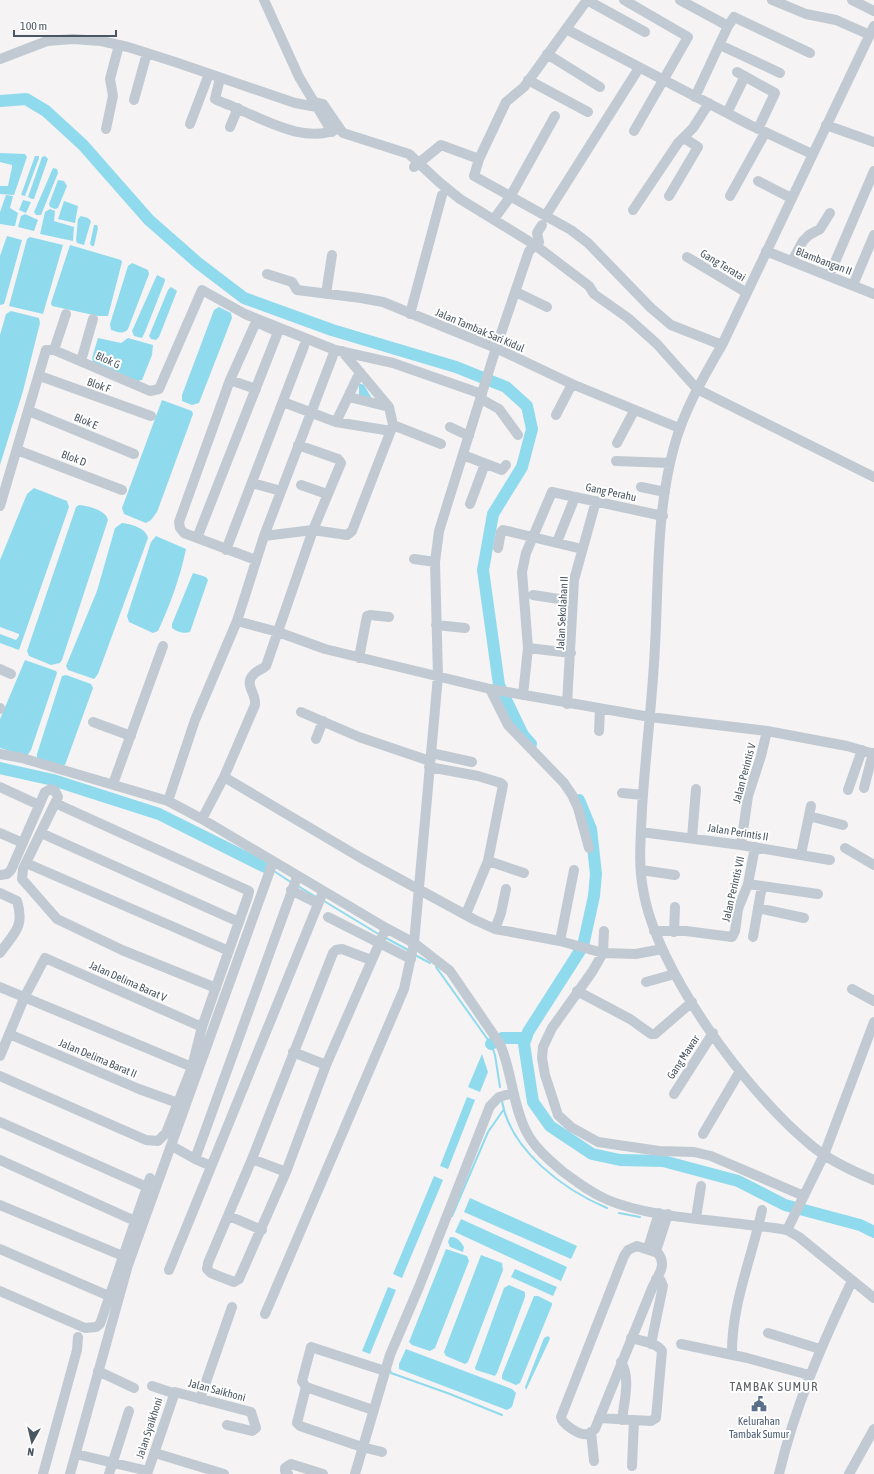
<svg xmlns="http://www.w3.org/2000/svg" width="874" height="1474" font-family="'Asap Condensed',sans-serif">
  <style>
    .water { fill: #90daee }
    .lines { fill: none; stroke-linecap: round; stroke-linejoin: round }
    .stream { stroke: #90daee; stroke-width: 2 }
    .river { stroke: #90daee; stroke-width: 12 }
    .minor { stroke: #c1cad2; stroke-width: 10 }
    .labels { text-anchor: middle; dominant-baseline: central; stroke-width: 4; stroke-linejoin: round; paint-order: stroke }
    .street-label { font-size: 11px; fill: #4a5661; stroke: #fff }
    .service-label { font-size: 11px; fill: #4e5e75; stroke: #fff }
    .quarter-label { font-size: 13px; letter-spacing: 1px; fill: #5f6368; stroke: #fff }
  </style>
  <rect width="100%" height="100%" fill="#f5f3f3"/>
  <!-- water -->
  <path class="water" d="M0 153 25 154 27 157 14 195 0 194V186H8L12 167V165L0 162Z
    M35 156H39V158L25 196 21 195Z
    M45 156 48 159 34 199H32L28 197 42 157Z
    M53 168 57 169 58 173 41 215H36L34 212Z
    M58 180 64 181 67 186 58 208 55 209 50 207 49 204Z
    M6 195 13 196 10 208 18 213 15 226H13L0 224V212Z
    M23 200 31 202 26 213 19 210Z
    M64 201 78 206 75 223 58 219Z
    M50 209 55 211 54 221 74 227 73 241 40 234 45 212Z
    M25 214 38 220 34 231 18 227 21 216Z
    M81 216 88 218 91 221 84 245 77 243 76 240 78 219Z
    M94 225H97L98 228 94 246H92L90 244Z
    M7 236 22 240 5 301 4 304 0 305V256Z
    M30 237 63 245 43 314 9 306 27 239Z
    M70 245 121 260 122 262 108 316H98L52 306 51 303Z
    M132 263 148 270 149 274 128 329C123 335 118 332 111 330L110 324 128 266Z
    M157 275 165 279V281L145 332 142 338 134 336 132 331Z
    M171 287 177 291 159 337 156 340 151 339 149 336 168 290Z
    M219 307 231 313 232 318 199 403 192 405 182 401V395L214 310Z
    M11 311 39 318 40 323 23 391 0 465V335L6 314Z
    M98 338 121 343 128 338 153 345 152 355 142 380 137 381 93 362 92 358Z
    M359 383 364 385 374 402 359 397Z
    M162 400 192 411 193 414 157 512 151 520 146 523 124 514 122 508Z
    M34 488 67 501 69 507 19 650 0 643V634L16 640 19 636V634L0 627V560L27 494Z
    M79 505C88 506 106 510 108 520L62 660 60 663 51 665 29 656 27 651 76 507Z
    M122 523C131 524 146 528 148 538L98 674 94 679 68 670 66 666 97 591 115 528Z
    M156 536 186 549C180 578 170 605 158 631L153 633 129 622 127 616 151 542Z
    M193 573 206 577 208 580 190 632C184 634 177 632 172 628V624Z
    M25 660 56 671 57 673 31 750 27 756 0 748V719Z
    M66 675 91 684 93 688 65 765H61L37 758V754L61 679 62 676Z
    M482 1054 488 1072 480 1092 468 1087Z
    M467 1097 475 1100 448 1169 440 1166Z
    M434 1176 443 1180 402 1278 393 1274Z
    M470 1198 577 1246 571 1259 464 1212Z
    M461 1219 567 1267 561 1281 455 1232Z
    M450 1237C457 1236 461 1242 464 1247L463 1252 450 1247 448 1242Z
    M446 1249 467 1256 469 1261 435 1348 430 1351 412 1345 409 1342Z
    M481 1255 502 1263 503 1270 468 1362 465 1364 446 1356 444 1352Z
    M515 1269 557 1287 553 1296 511 1277Z
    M509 1285 525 1292V1297L497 1373 495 1376 476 1370 475 1368 504 1288Z
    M388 1287 396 1290 370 1354 362 1351Z
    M534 1296H538L552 1303V1305L520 1383 516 1385 502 1379V1375Z
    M548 1336 550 1338 549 1341 526 1390 525 1387 544 1338Z
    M406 1349 512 1389 516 1393 512 1407 507 1410 399 1369V1364Z"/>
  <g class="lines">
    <!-- stream -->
    <path class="stream" d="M274 871 292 883
      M298 886 316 897
      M324 901 380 935
      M386 938 410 951
      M415 955 430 963
      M436 967 491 1044 495 1055 500 1087
      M502 1101C510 1150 564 1190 607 1208
      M619 1213 640 1217
      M452 1216 488 1132 504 1109
      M390 1370 391 1373 450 1394 502 1415"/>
    <!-- river -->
    <path class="river" d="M0 101 26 99 46 111 83 145 149 220 198 263 244 298 332 330 456 367 506 387 527 406 532 429 522 467 493 514 483 570 499 685 523 735 531 744
      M0 768 53 780 159 814 265 867
      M579 800 591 829 596 874 594 896 583 946 528 1032 524 1044 533 1102 550 1126 592 1154 620 1160 663 1161 738 1181 785 1205 860 1225 874 1232
      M491 1044 502 1038H526"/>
    <!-- minor -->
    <path class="minor" d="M264 0 299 77 332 132
      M587 0 524 87 506 102 479 159 474 176 571 230 588 243 651 308 671 325 722 345
      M587 0 645 32
      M624 0 688 37 634 131
      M680 0 728 26
      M772 0 806 14 836 20 870 35
      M852 0 874 11
      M874 26 722 345C703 378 684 410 674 447 655 515 659 593 654 663 651 712 645 760 642 809 641 835 638 863 643 889 656 971 748 1094 812 1146 830 1161 852 1171 874 1180
      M566 29 750 125 812 154
      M720 45 780 73
      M547 54 600 87
      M0 59 47 41 73 39 101 41 128 47 175 62 295 103 317 107 323 104
      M737 72 775 93 758 129
      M220 78 215 99C222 103 231 105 238 109 267 121 308 145 339 128
      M528 80 588 112
      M695 97 728 26 734 17 810 53
      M134 100 147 53
      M315 102 323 104 343 133 409 154 439 182 460 199 535 245 589 286 594 294 628 318 657 344 697 389 874 477
      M727 113 745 76
      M190 124 209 74
      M826 125 874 142
      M230 127 238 108
      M106 129 113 96 110 79 119 45
      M414 167 441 145 479 159
      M758 181 791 198
      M669 196 698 147 684 138
      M730 196 765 133
      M633 210 678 143 693 128 709 103
      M546 215 639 68
      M494 219 510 197 555 116
      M766 251 874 294
      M687 257 747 293
      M792 261 803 241 809 235 820 229 830 213
      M267 274 292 282 297 290 361 298 383 302 496 348 572 384 679 428
      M829 276 874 171
      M853 285 874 235
      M516 292 547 307
      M326 294 332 255
      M410 314 442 195
      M54 350 66 314
      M81 361 93 319
      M40 376 151 416
      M230 380 256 389
      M349 397 389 407
      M481 399 499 409 518 435
      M283 402 336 422 391 431
      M29 411 134 454
      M556 415 572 384
      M336 422 360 372
      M393 425 441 444
      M450 427 469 436
      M617 443 634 411
      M17 450 122 490
      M463 455 502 470 506 465
      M616 461 670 463
      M252 483 281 491
      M301 485 327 494
      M641 487 665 492
      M470 504 485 464
      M0 506 46 350H54L150 391 159 389 202 290 245 314 335 350 393 363 482 394
      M264 536 313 530 347 535 352 531 393 425 389 407 342 351
      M197 538 278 332 256 322 230 380 179 522 180 528 184 533 256 560
      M557 542 575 497
      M498 548 501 532 503 530 582 549
      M226 550 304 346
      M414 559 435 562
      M533 595 572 601
      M237 621 278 632 325 649 490 689 650 717 767 731 847 746 874 754
      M436 625 465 628
      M528 648 571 653
      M359 658 367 616 370 615 389 617
      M0 669 11 674
      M490 689 508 725 564 783 572 795 578 808 589 848
      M523 695 528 648 522 572 526 553 552 492 663 516
      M567 704 574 580 596 501
      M0 708V709
      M301 712 359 737 430 761
      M93 722 131 736
      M599 731 600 709
      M316 739 323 721
      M431 753 472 762
      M0 754 22 758 168 801 202 819 386 928 414 943 450 971 500 1044C512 1071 512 1103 526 1131 534 1147 548 1159 562 1171 577 1182 591 1193 608 1200 651 1218 711 1219 757 1226 767 1227 777 1228 787 1230L799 1237 874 1298
      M429 767 478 776 501 783 503 785 488 861 466 914
      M224 777 361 858 475 920 495 929 560 941 603 953 636 954 662 949
      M113 784 163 646
      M0 787 39 805
      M864 788 873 753
      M848 790 862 750
      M622 793 643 795
      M168 801 195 720 237 621 264 536 335 350
      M809 816 843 825
      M202 819 224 777 255 705C257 693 242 684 255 673 258 670 263 669 266 666L313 530 341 463 338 459 298 445
      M641 832 741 845 830 860
      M0 833 23 843
      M41 833 239 922
      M692 838 696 789
      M741 845 748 796 761 756 767 731
      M845 848 874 865
      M801 854 811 806
      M488 861 524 873
      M26 863 229 951
      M641 870 675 875
      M0 875 7 874 11 870 45 792 51 789 55 791 58 797 23 869 22 879 57 919 122 950 216 988
      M748 884 818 894
      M291 890 317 903
      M0 893 17 901C25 927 14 933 0 953
      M758 908 804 918
      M328 917 411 959
      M495 929 501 913 506 889
      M604 931 603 953 592 972 552 1028 543 1047 542 1058 545 1075 558 1115 571 1127 598 1142 659 1151 694 1152 711 1156 804 1196
      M654 931H686L732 937 735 931 738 909 748 884 755 847
      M674 932 675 907
      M753 937 762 886
      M560 941 574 870
      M371 960 342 949 336 950 333 953 252 1159 208 1263 207 1269 211 1273 234 1282 239 1279 286 1172 326 1065 386 928
      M646 982 675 974
      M0 987 192 1067
      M852 989 874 1001
      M577 991 630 1019 651 1034H655L692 1002
      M9 1034 139 1089 178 1103
      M293 1052 326 1065
      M0 1056 25 996 45 958 202 1027
      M0 1076 146 1140 158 1141 166 1133 192 1067 202 1027 248 896 249 891 55 803
      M674 1094 713 1033
      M0 1122 147 1187
      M703 1134 740 1071
      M172 1146 195 1159
      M252 1159 286 1172
      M0 1160 135 1221
      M211 1166 195 1159 297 877
      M0 1205 123 1256
      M229 1216 262 1230
      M696 1218 701 1186
      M787 1230 824 1155 874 1022
      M637 1246 658 1253C667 1265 659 1274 653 1286L595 1429C593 1431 590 1434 587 1434 580 1436 562 1424 561 1417L624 1256 628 1250Z
      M648 1248 659 1213
      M0 1249 109 1296
      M656 1251 668 1214
      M169 1270 323 892
      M0 1291 85 1328 96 1327 100 1324 150 1178
      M265 1314 404 989 414 943 438 676 435 562 439 531 496 348 529 251 539 242 537 233 542 225
      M768 1333 820 1349
      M651 1344 663 1286 661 1281 656 1279
      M681 1344 747 1358 809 1375
      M732 1355C731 1305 752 1258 762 1210
      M621 1362C631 1377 624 1402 622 1420
      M98 1371 134 1388
      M152 1386 173 1393
      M306 1387 302 1381 311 1347 385 1371
      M200 1399 232 1307
      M373 1410 306 1387 297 1423 300 1426 362 1447 382 1452
      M599 1418 651 1421 656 1418 662 1351C657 1342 640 1341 631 1338
      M591 1432 594 1461
      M155 1453 224 1474
      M76 1454 148 1471
      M632 1466 634 1420
      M43 1474 77 1350 78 1337
      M70 1474 128 1265 273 862
      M109 1474 129 1411
      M147 1474 175 1392 251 1412 256 1428 252 1431 227 1425
      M288 1474 285 1471V1468L291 1464 323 1474
      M355 1474 390 1355 419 1287 490 1106 499 1097 513 1093
      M779 1474C795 1406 822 1344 852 1281
      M849 1474 874 1429"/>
  </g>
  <!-- icons -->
  <defs>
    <symbol id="civic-bare" viewBox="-9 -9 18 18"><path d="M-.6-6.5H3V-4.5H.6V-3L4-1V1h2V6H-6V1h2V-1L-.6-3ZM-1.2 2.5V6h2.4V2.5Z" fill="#5c6f8a" stroke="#fff" stroke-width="2.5" paint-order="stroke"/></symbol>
  </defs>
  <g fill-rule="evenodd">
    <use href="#civic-bare" x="748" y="1393" width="22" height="22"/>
  </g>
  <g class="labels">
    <!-- street labels -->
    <g class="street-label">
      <text transform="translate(824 261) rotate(21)">Blambangan II</text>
      <text transform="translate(723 265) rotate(31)">Gang Teratai</text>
      <text transform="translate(480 330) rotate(23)">Jalan Tambak Sari Kidul</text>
      <text transform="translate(108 360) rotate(24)">Blok G</text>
      <text transform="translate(99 385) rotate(20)">Blok F</text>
      <text transform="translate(86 421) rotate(23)">Blok E</text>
      <text transform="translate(74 458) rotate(21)">Blok D</text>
      <text transform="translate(611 492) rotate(12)">Gang Perahu</text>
      <text transform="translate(562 613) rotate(-87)">Jalan Sekolahan II</text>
      <text transform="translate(744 773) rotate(-75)">Jalan Perintis V</text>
      <text transform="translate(738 832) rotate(9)">Jalan Perintis II</text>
      <text transform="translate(733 889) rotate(-77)">Jalan Perintis VII</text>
      <text transform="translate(128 981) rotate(24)">Jalan Delima Barat V</text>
      <text transform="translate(683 1057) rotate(-57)">Gang Mawar</text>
      <text transform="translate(98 1058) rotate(23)">Jalan Delima Barat II</text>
      <text transform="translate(217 1390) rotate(15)">Jalan Saikhoni</text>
      <text transform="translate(149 1428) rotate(-72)">Jalan Syaikhoni</text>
    </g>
    <!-- service labels -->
    <g class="service-label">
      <text x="759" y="1421">Kelurahan<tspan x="759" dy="13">Tambak Sumur</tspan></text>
    </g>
    <!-- quarter labels -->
    <g class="quarter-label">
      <text x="774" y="1386">TAMBAK SUMUR</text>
    </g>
  </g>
  <!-- north arrow -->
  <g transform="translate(32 1442) rotate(188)" stroke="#ffffff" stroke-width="3" paint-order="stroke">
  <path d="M0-3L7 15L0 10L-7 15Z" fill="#4a5661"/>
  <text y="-6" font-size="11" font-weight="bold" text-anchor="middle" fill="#4a5661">N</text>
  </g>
  <!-- scale -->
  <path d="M14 30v6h102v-6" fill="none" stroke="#4a5661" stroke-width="2"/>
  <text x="20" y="30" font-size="12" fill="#4a5661" stroke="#ffffff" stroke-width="3" paint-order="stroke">100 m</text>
</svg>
